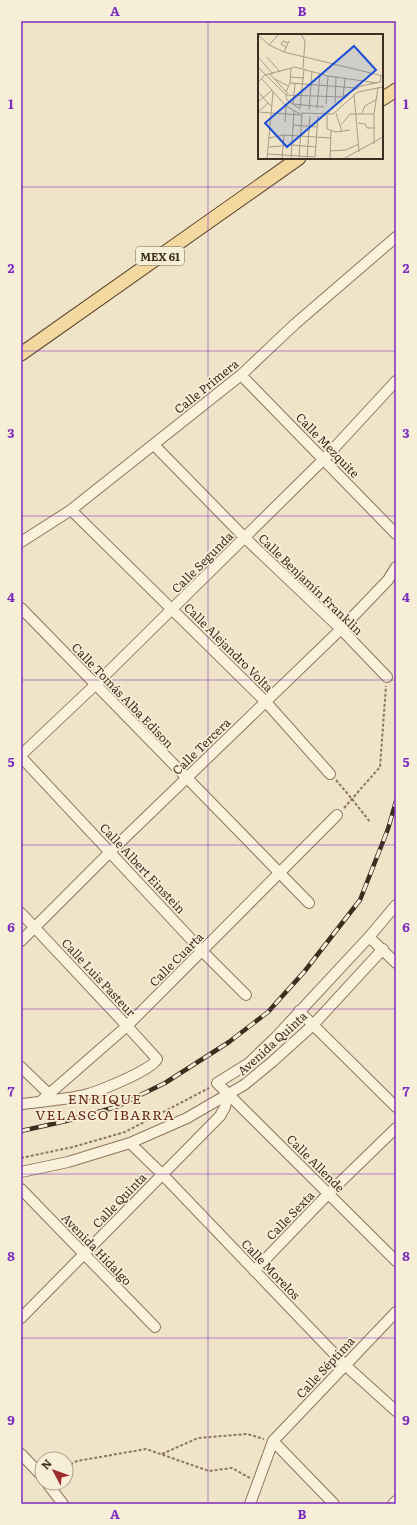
<svg xmlns="http://www.w3.org/2000/svg" width="417" height="1525" font-family="Literata,serif">
  <style>
    .lines { fill: none; stroke-linecap: round; stroke-linejoin: round }
    .minor-casing { stroke: #8d765c; stroke-width: 12 }
    .major-casing { stroke: #5b4430; stroke-width: 15 }
    .path { stroke: #8d765c; stroke-width: 2; stroke-dasharray: 3 2; stroke-linecap: butt }
    .minor { stroke: #faf1dc; stroke-width: 10 }
    .major { stroke: #f3d9a0; stroke-width: 13 }
    .rail-casing { stroke: #3d2e20; stroke-width: 4.5 }
    .rail { stroke: #f7eed8; stroke-width: 3; stroke-dasharray: 9; stroke-linecap: butt }
    .grid { fill: none; stroke: #7b2cbf; stroke-width: 1; stroke-opacity: 0.55 }
    .labels { text-anchor: middle; dominant-baseline: central; stroke-width: 3.5; stroke-linejoin: round; paint-order: stroke }
    .shield { fill: #f7eed8; stroke: #756857; stroke-width: 1 }
    .shield-label { font-size: 11px; font-weight: bold; fill: #3d2e20 }
    .street-label { font-size: 12px; fill: #3d2e20; stroke: #f7eed8 }
    .quarter-label { font-size: 14px; letter-spacing: 1px; fill: #6b2e1e; stroke: #f7eed8 }
    .inset-road { fill: none; stroke: #a89b85; stroke-width: 1 }
    .view { fill: #1d4ed8; fill-opacity: 0.15; stroke: #1d4ed8; stroke-width: 2 }
    .inset-edge { fill: none; stroke: #3d2e20; stroke-width: 2 }
    .neatline { fill: none; stroke: #7b2cbf; stroke-width: 1.5 }
    .grid-label { font-size: 13px; text-anchor: middle; font-weight: bold; fill: #7b2cbf }
  </style>
  <rect width="100%" height="100%" fill="#f0e4c8"/>
  <g class="lines">
    <defs>
      <path id="minor" d="M241 375 396 534
        M154 445 245 538 341 629 387 677
        M71 510 265 701 330 774
        M21 542 71 510 241 375 295 324 396 237
        M21 608 309 903
        M21 755 95 685 324 459 396 381
        M21 757 202 951 246 995
        M396 905 369 937 276 1037 249 1063 217 1083 396 1261
        M21 913 127 1026 157 1059C153 1070 93 1094 80 1096 60 1100 40 1102 21 1104
        M369 937 396 963
        M21 941 110 852 341 629 388 580 396 567
        M299 1011 396 1107
        M21 1067 49 1094
        M41 1101 127 1026 337 815
        M130 1143 162 1174 345 1365 396 1411
        M21 1172 68 1162 130 1143 187 1118 244 1085 272 1062 313 1025 383 949
        M21 1189 155 1327
        M254 1271 328 1194 396 1128
        M21 1318 220 1116 225 1107 228 1094
        M273 1441 334 1504
        M21 1454 42 1476
        M47 1483 63 1504
        M250 1504 273 1441 396 1312
        M393 1504 396 1501"/>
      <path id="major" d="M382 99 396 90
        M21 354 299 158"/>
    </defs>
    <!-- minor casing -->
    <use href="#minor" class="minor-casing"/>
    <!-- major casing -->
    <use href="#major" class="major-casing"/>
    <!-- path -->
    <path class="path" d="M336 780 352 799 370 822
      M344 808 380 767 386 686
      M21 1158 73 1147 125 1132 209 1088
      M162 1454 198 1438 247 1434 264 1439
      M66 1467 77 1461 146 1449 209 1471 232 1468 250 1478"/>
    <!-- minor -->
    <use href="#minor" class="minor"/>
    <!-- major -->
    <use href="#major" class="major"/>
    <defs>
      <path id="rail" d="M21 1131 66 1121 116 1107 165 1083 229 1042 268 1012 304 972 360 900 388 829 396 801"/>
    </defs>
    <!-- rail casing -->
    <use href="#rail" class="rail-casing"/>
    <!-- rail -->
    <use href="#rail" class="rail"/>
  </g>
  <!-- grid -->
  <path class="grid" d="M208 21V1504M21 187H396M21 351H396M21 516H396M21 680H396M21 845H396M21 1009H396M21 1174H396M21 1338H396"/>
  <g class="labels">
    <!-- shield labels -->
    <rect class="shield" x="136" y="247" width="48" height="18" rx="3"/>
    <g class="shield-label">
      <text x="160" y="256">MEX 61</text>
    </g>
    <!-- street labels -->
    <g class="street-label">
      <text transform="translate(206 386) rotate(-39)">Calle Primera</text>
      <text transform="translate(328 445) rotate(46)">Calle Mezquite</text>
      <text transform="translate(202 562) rotate(-45)">Calle Segunda</text>
      <text transform="translate(311 584) rotate(44)">Calle Benjamín Franklin</text>
      <text transform="translate(229 647) rotate(45)">Calle Alejandro Volta</text>
      <text transform="translate(123 695) rotate(46)">Calle Tomás Alba Edison</text>
      <text transform="translate(201 746) rotate(-44)">Calle Tercera</text>
      <text transform="translate(143 868) rotate(47)">Calle Albert Einstein</text>
      <text transform="translate(176 959) rotate(-45)">Calle Cuarta</text>
      <text transform="translate(99 977) rotate(47)">Calle Luis Pasteur</text>
      <text transform="translate(272 1043) rotate(-42)">Avenida Quinta</text>
      <text transform="translate(316 1163) rotate(45)">Calle Allende</text>
      <text transform="translate(119 1200) rotate(-46)">Calle Quinta</text>
      <text transform="translate(290 1215) rotate(-46)">Calle Sexta</text>
      <text transform="translate(97 1249) rotate(46)">Avenida Hidalgo</text>
      <text transform="translate(271 1269) rotate(46)">Calle Morelos</text>
      <text transform="translate(325 1367) rotate(-47)">Calle Séptima</text>
    </g>
    <!-- quarter labels -->
    <g class="quarter-label">
      <text x="105" y="1098">ENRIQUE<tspan x="105" dy="16">VELASCO IBARRA</tspan></text>
    </g>
  </g>
  <!-- overview -->
  <g transform="translate(258 34)">
    <rect width="125" height="125" fill="#f0e4c8"/>
    <path class="inset-road" d="M43 0 47 7 45 34M0 1 11 11 26 18 125 42M11 11 21 0M28 13 23 10 25 7 30 9M26 18 31 7M0 23 15 40M9 23 22 38M0 33 28 61 29 66 42 75 46 35M12 40 30 60M32 43 46 44M4 45 28 72 44 81M17 45 30 52M0 48 7 41 37 33 70 42 119 49M32 49 98 54M0 58 13 72M28 58 32 49 33 34M96 60 101 118M28 61 84 63 103 52 122 48 123 42M85 63 87 45M0 68 14 56M77 69 78 43M35 70 66 73M35 70 37 50M68 70 70 42M59 75 62 40M51 76 54 37M0 78 43 81M0 78 10 69M78 79 84 98M104 79 107 72 119 65M69 81V95L78 98 92 96M27 88 28 72M100 89 107 90 109 94H117M35 91 59 93M83 91 92 80H116M11 104 26 101 73 104M116 110V80L120 53M11 113 34 111 58 113M72 117 88 116 101 110M10 120 57 123M57 123 60 82M9 125 15 58M24 125 26 101M33 125 36 77M41 125 44 79 75 80 100 58 125 53M49 125 52 82M72 125 73 97M85 125 125 103"/>
    <path class="view" d="M96 12 118 36 29 113 7 89Z"/>
    <rect width="125" height="125" class="inset-edge"/>
  </g>
  <!-- border -->
  <rect width="417" height="1525" fill="none" stroke="#f7eed8" stroke-width="44"/>
  <!-- north arrow -->
  <g transform="translate(54 1471) rotate(311)"><circle r="19" fill="#f7eed8" stroke="#ada18e"/>
  <path d="M0-3L7 15L0 10L-7 15Z" fill="#9e2a2b"/>
  <text y="-6" font-size="11" font-weight="bold" text-anchor="middle" fill="#3d2e20">N</text>
  </g>
  <rect x="22" y="22" width="373" height="1481" class="neatline"/>
  <g class="grid-label">
    <text x="115" y="16">A</text>
    <text x="302" y="16">B</text>
    <text x="11" y="109">1</text>
    <text x="406" y="109">1</text>
    <text x="11" y="273">2</text>
    <text x="406" y="273">2</text>
    <text x="11" y="438">3</text>
    <text x="406" y="438">3</text>
    <text x="11" y="602">4</text>
    <text x="406" y="602">4</text>
    <text x="11" y="767">5</text>
    <text x="406" y="767">5</text>
    <text x="11" y="932">6</text>
    <text x="406" y="932">6</text>
    <text x="11" y="1096">7</text>
    <text x="406" y="1096">7</text>
    <text x="11" y="1261">8</text>
    <text x="406" y="1261">8</text>
    <text x="11" y="1425">9</text>
    <text x="406" y="1425">9</text>
    <text x="115" y="1519">A</text>
    <text x="302" y="1519">B</text>
  </g>
</svg>
